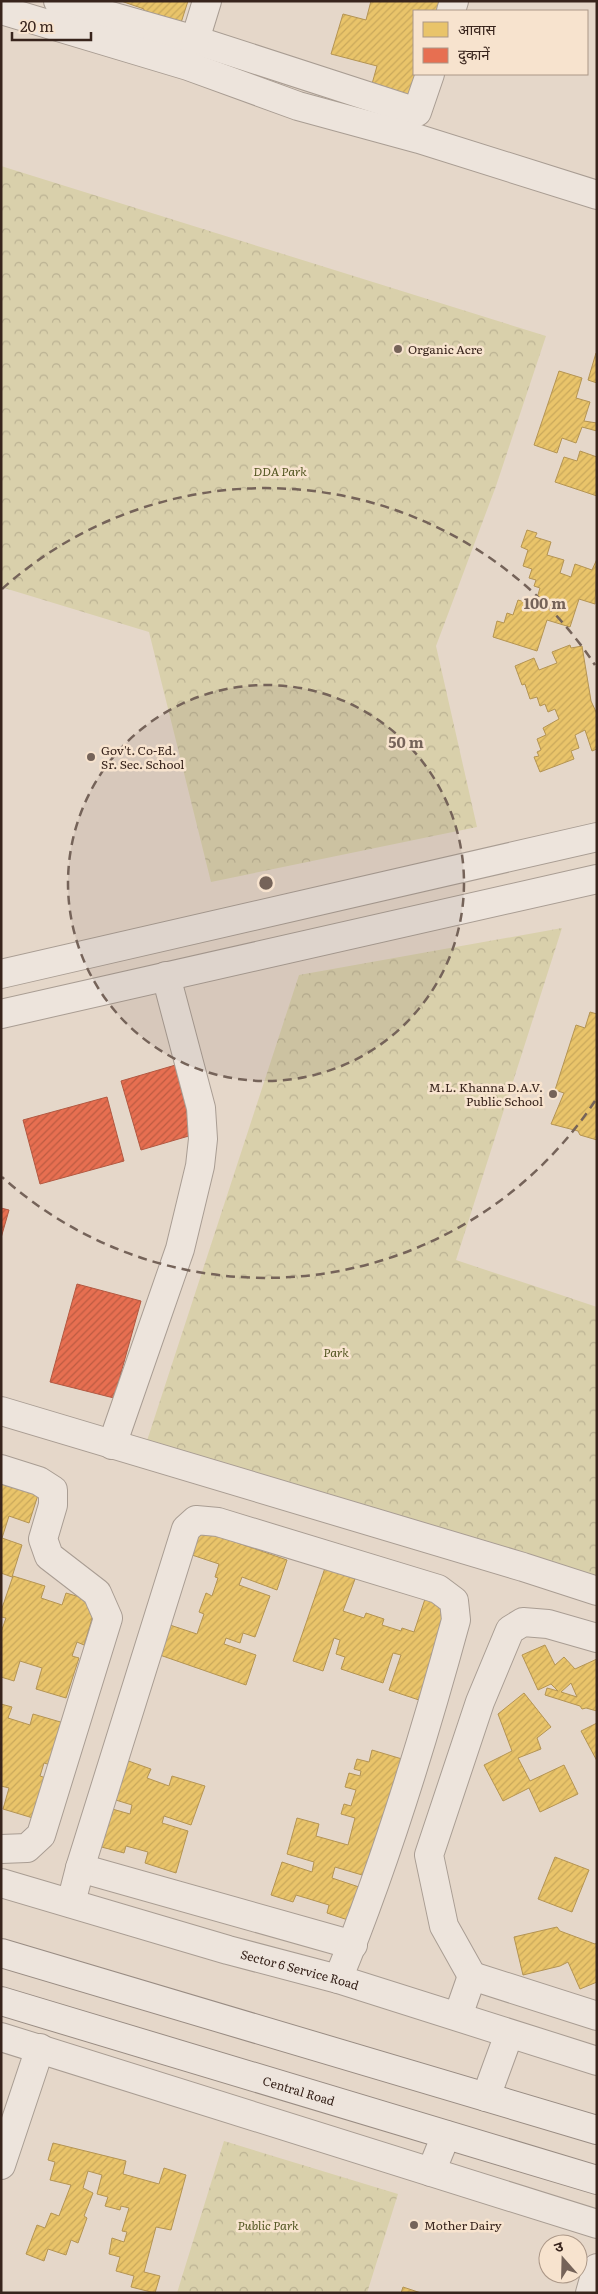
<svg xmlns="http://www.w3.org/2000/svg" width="598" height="2294" font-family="Literata,'Noto Sans Devanagari',serif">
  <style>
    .forest { fill: url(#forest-crowns) }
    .homes { fill: url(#homes-hatch); stroke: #b49453; fill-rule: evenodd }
    .shops { fill: url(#shops-hatch); stroke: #b25841 }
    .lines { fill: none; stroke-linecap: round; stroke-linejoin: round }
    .minor-casing { stroke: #a99d93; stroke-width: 30 }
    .tertiary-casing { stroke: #a99d93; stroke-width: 30 }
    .secondary-casing { stroke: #998c83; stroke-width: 30 }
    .minor { stroke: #ede4dc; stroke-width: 28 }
    .tertiary { stroke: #ede4dc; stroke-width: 28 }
    .secondary { stroke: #ede4dc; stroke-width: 28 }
    .ring { fill: none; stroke: #756359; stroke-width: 2.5; stroke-dasharray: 9 6 }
    .poi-dot { fill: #756359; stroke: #f7e3ce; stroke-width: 2 }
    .labels { text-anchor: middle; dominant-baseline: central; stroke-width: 5; stroke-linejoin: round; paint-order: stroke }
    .poi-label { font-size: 12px; fill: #38241c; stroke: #f7e3ce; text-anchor: start }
    .park-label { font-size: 12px; font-style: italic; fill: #535621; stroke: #f7e3ce }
    .street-label { font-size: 12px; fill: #38241c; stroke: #f7e3ce }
    .centre { fill: #756359; stroke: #f7e3ce; stroke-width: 2.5 }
    .ring-label { font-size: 15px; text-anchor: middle; font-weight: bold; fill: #756359; stroke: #f7e3ce; stroke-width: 5; stroke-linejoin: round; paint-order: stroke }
  </style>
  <defs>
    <pattern id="forest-crowns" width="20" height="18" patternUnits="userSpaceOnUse" patternTransform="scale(1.25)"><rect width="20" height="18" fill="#d9d0ab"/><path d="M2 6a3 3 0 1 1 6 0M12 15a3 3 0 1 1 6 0" fill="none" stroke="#bbb293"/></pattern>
    <pattern id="homes-hatch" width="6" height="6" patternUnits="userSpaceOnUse" patternTransform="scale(1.25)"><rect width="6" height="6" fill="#e9c46a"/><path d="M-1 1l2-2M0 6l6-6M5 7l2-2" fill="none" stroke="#c9a85b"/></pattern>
    <pattern id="shops-hatch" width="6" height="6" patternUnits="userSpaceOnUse" patternTransform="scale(1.25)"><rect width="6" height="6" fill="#e76f51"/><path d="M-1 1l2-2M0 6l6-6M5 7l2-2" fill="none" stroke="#bc5b42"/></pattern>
  </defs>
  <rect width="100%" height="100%" fill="#e5d7c9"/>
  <!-- forest -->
  <path class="forest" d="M1 166 546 336 496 486 436 646 477 827 211 882 149 632 1 587Z
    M562 928 456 1260 597 1307V1586L143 1453 299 975Z
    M224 2141 398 2194 367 2293H177Z"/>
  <!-- homes -->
  <path class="homes" d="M121 1H188L179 29 142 17 144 9Z
    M371 1H440L437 11H414V74H419L413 96 372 84 377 66 331 54 343 14 366 20Z
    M596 353 597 354V383L588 380Z
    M559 371 582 378 576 398 590 402 584 421 597 423V431L582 427 576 443 562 438 557 453 534 445Z
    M580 451 597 457V496L555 482 564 457 577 461Z
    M527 530 537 533 535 537 551 542 547 555 564 560 560 573 571 577 575 564 592 570 597 559 595 604 579 599 570 627 547 620 537 651 493 637 497 621 504 623 507 613 513 615 518 600 525 602 527 598 536 601 540 588 534 586 536 580 529 578 532 569 523 566 528 550 521 547Z
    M570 645 571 648 582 646 591 701 597 714V749L592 751 585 730 575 735 579 748 571 751 574 759 540 772 534 757 539 756 537 752 541 750 537 739 546 735 543 728 559 719 555 709 548 712 545 704 540 706 537 697 530 699 525 684 522 685 515 666 534 658 539 670 557 663 552 652Z
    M590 1012 597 1014V1140L580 1135 578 1131 551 1124 564 1093 555 1090 576 1025 585 1028Z
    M1 1481 39 1492 29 1523 9 1516 2 1538 22 1545 12 1577 1 1573Z
    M195 1528 287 1560 277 1590 242 1577 239 1585 270 1596 255 1637 243 1633 240 1643 226 1638 224 1644 256 1655 246 1685 154 1653 164 1623 197 1634 204 1614 199 1612 206 1593 212 1596 218 1578 215 1577 219 1564 186 1553Z
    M325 1568 355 1579 343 1611 364 1618 366 1613 384 1619 382 1625 401 1631 402 1628 414 1632 425 1599 451 1607 419 1700 389 1690 401 1655 393 1653 383 1683 341 1669 345 1657 336 1654 340 1640 334 1638 323 1671 293 1661Z
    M13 1576 45 1586 41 1598 62 1605 66 1593 97 1602 84 1645 77 1642 72 1656 79 1658 66 1698 36 1689 42 1668 20 1661 14 1681 1 1677V1632L6 1618 1 1617V1611Z
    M545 1645 555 1665 564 1657 575 1669 597 1659V1711L586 1708 582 1709 580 1706 545 1695 547 1688 558 1691 551 1684 538 1690 522 1655ZM571 1683 577 1697 561 1692Z
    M524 1693 551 1727 537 1738 541 1749 518 1758 530 1781 564 1765 578 1794 540 1812 529 1788 503 1801 484 1765 512 1751 498 1714Z
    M1 1704 12 1707 8 1718 30 1725 33 1714 64 1723 51 1765 44 1763 40 1776 46 1778 33 1818 3 1809 9 1788 1 1786Z
    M597 1723V1761L581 1731Z
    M372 1750 402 1759 369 1877 335 1867 332 1878 368 1890 357 1923 327 1913 329 1905 296 1895 293 1902 271 1895 282 1862 312 1872 314 1862 287 1854 297 1818 319 1824 316 1836 348 1845 355 1818 341 1814 344 1804 351 1806 356 1790 345 1787 349 1773 360 1776 361 1771 354 1769 357 1759 369 1762Z
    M120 1758 151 1769 147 1778 169 1786 172 1776 205 1786 191 1825 164 1816 162 1823 188 1831 176 1873 145 1863 148 1852 126 1846 124 1853 94 1845 105 1807 130 1814 132 1805 106 1797Z
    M555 1857 589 1870 572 1912 538 1899Z
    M557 1927 560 1931 595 1944 597 1943V1982L580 1989 568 1962 560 1966 523 1975 514 1937Z
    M53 2143 126 2161 123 2174 159 2184 164 2168 186 2175 171 2230 156 2227 144 2272 160 2276 155 2293 131 2287 134 2276 116 2271 120 2257 109 2254 112 2238 124 2242 127 2232 122 2231 129 2208 121 2206 120 2210 105 2206 108 2197 97 2194 102 2175 88 2171 83 2188 93 2193 84 2216 87 2218 78 2243 71 2240 66 2255 48 2249 44 2261 26 2254 37 2225 45 2228 51 2213 59 2216 71 2185 50 2180 55 2162 48 2160Z
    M403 2287 421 2293H401Z"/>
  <!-- shops -->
  <path class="shops" d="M179 1064 199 1133 141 1150 121 1081Z
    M107 1097 124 1161 40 1184 23 1120Z
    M1 1208 9 1210 1 1238Z
    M77 1284 141 1301 114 1398 50 1382Z"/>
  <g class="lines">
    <defs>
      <g id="minor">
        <path d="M58 1 195 40 417 112 430 74"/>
        <path d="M1 10 188 66 298 106 419 139 597 195"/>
        <path d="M451 11 454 1"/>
        <path d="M195 40 207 1"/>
        <path d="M1 1411 523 1567 597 1591"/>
        <path d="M112 1445 180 1249 200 1166 203 1139 201 1108 166 976"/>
        <path d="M1 1469 39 1481 53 1490V1505L43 1539 49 1556 97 1593 108 1618 41 1835 27 1848 1 1849"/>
        <path d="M80 1868 353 1945"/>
        <path id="s1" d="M1 1883 228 1950 338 1979 597 2061"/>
        <path d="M71 1903 80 1868 186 1529 196 1520 218 1522 438 1589 454 1601 456 1620C423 1741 386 1863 338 1979"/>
        <path d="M472 1976 444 1926 429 1855 480 1702 510 1630 523 1622 548 1624 597 1638"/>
        <path d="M458 2016 472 1976 597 2016"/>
        <path d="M1 2037 597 2224"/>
        <path d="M486 2097 509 2034"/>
        <path d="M1 2165 40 2048"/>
        <path d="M431 2172 446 2135"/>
        <path d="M590 2293 597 2268"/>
      </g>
      <path id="tertiary" d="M1 974 597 837
        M1 1014 597 879"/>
      <g id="secondary">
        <path d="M1 1953 597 2130"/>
        <path id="s2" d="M1 2001 597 2180"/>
      </g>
    </defs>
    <!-- minor casing -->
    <use href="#minor" class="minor-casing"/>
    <!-- tertiary casing -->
    <use href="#tertiary" class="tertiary-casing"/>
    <!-- secondary casing -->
    <use href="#secondary" class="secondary-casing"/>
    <!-- minor -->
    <use href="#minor" class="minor"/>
    <!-- tertiary -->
    <use href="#tertiary" class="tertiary"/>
    <!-- secondary -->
    <use href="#secondary" class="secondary"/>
  </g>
  <!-- distance rings -->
  <circle cx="266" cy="883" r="198" fill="#756359" fill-opacity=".12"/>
  <g class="ring">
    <circle cx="266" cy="883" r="198"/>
    <path d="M595 1101A395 395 0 0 1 2 1177M2 589A395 395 0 0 1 595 665"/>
  </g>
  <!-- markers -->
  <g class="poi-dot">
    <circle cx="398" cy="349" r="5"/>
    <circle cx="91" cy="757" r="5"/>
    <circle cx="553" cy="1094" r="5"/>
    <circle cx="414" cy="2225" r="5"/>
  </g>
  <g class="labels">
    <!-- poi labels -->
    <g class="poi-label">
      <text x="408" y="349">Organic Acre</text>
      <text x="101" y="750">Gov't. Co-Ed.<tspan x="101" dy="14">Sr. Sec. School</tspan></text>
      <text x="543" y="1087" text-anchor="end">M.L. Khanna D.A.V.<tspan x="543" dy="14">Public School</tspan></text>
      <text x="424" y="2225">Mother Dairy</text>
    </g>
    <!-- park labels -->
    <g class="park-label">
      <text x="280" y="471">DDA Park</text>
      <text x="336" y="1352">Park</text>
      <text x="268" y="2225">Public Park</text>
    </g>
    <!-- street labels -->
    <g class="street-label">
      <text stroke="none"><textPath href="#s1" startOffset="311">Sector 6 Service Road</textPath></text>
      <text stroke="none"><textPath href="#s2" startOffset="311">Central Road</textPath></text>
    </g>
  </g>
  <circle cx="266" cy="883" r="8" class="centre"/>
  <g class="ring-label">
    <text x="545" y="609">100 m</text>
    <text x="406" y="748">50 m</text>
  </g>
  <!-- border -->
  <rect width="598" height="2294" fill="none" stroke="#38241c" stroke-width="5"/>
  <!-- legend -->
  <rect x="413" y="10" width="175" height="65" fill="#f7e3ce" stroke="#ab9787"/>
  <rect x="423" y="22" width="25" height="15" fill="#e9c46a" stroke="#ab9787"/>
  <text x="458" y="35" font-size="15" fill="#38241c">आवास</text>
  <rect x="423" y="48" width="25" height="15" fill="#e76f51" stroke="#ab9787"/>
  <text x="458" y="60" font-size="15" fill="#38241c">दुकानें</text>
  <!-- north arrow -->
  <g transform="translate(563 2259) rotate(340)"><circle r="24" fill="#f7e3ce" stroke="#ab9787"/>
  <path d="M0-4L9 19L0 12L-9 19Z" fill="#756359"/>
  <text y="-8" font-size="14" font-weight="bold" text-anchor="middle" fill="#38241c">उ</text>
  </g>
  <!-- scale -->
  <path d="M12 32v8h79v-8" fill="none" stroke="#38241c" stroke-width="2.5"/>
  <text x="20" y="32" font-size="15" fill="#38241c" stroke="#f7e3ce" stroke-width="4" paint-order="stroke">20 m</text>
</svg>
